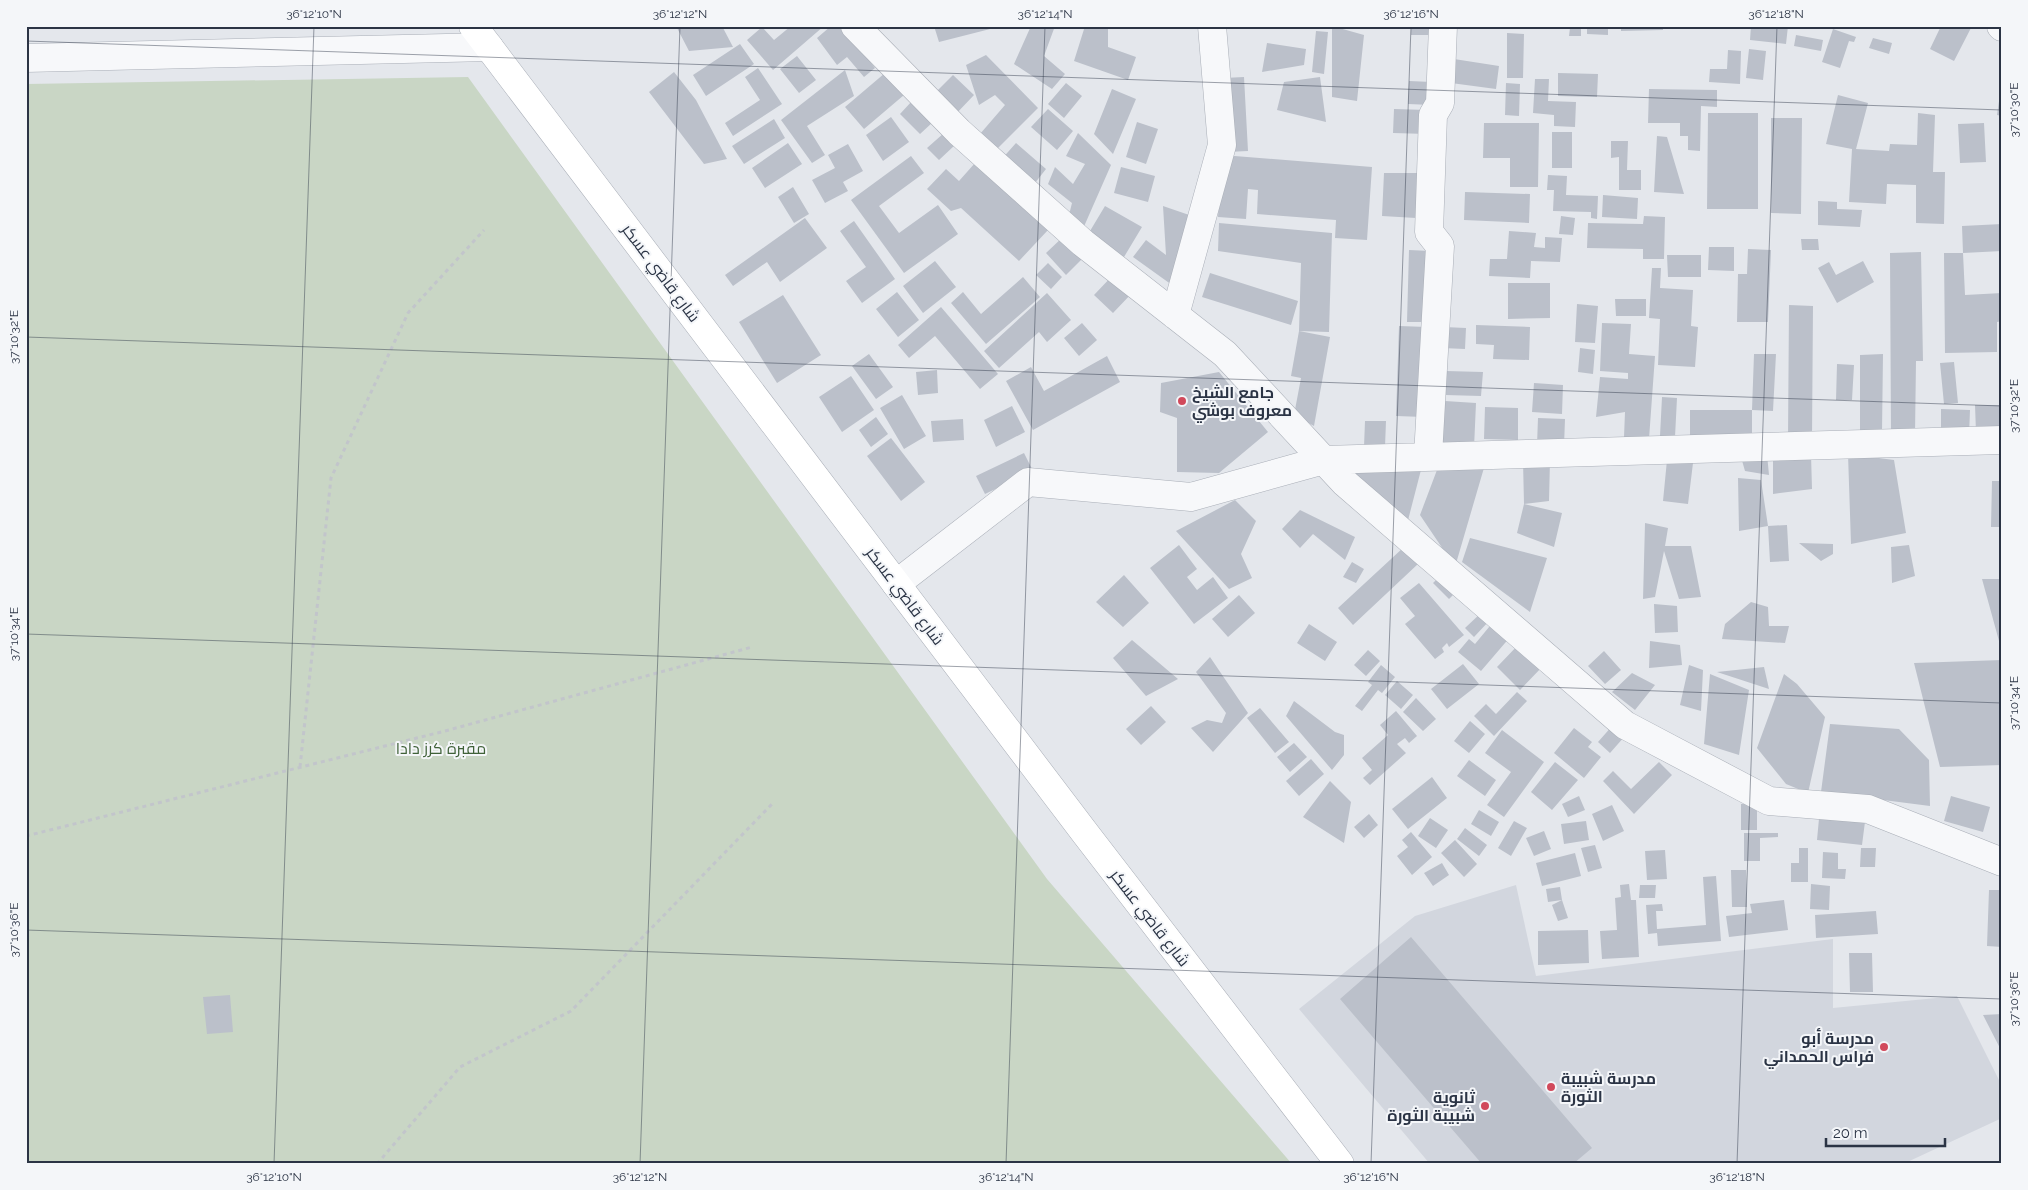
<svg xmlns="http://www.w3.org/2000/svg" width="2028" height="1190" font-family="Raleway,Cairo,sans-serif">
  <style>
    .built { fill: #d2d6de }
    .green { fill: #c9d6c5 }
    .building { fill: #bbc0ca }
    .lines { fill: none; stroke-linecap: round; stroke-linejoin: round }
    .street-casing { stroke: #a9aeb7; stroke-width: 29 }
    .secondary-casing { stroke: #a9aeb7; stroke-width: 29 }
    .path { stroke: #c2c5cb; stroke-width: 3; stroke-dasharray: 4 4; stroke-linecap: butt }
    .street { stroke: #f7f8fa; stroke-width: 28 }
    .secondary { stroke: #fff; stroke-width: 28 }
    .ticks { fill: none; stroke: #2b3445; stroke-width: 1; stroke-opacity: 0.45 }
    .poi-dot { fill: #d1495b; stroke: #f4f6f9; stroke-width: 2 }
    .labels { text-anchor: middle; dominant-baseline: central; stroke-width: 4; stroke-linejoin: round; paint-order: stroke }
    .street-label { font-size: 16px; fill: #2b3445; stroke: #f4f6f9 }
    .poi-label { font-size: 16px; font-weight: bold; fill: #2b3445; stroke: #f4f6f9; text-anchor: start }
    .park-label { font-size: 16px; fill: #3f6138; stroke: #f4f6f9 }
    .neatline { fill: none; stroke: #2b3445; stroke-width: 2 }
    .ticks-label { font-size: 12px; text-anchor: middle; fill: #2b3445 }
  </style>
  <rect width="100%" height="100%" fill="#e4e7ec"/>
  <!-- built -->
  <path class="built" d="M1516 885 1536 976 1833 939V1008L1957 996 2002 1086V1118L1903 1164H1430L1299 1009 1415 916Z"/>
  <!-- green -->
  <path class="green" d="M468 77 1047 879 1292 1164H26V84Z"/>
  <!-- building -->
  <path class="building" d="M676 26H722L733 47 689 51Z
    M791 26H824L773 70 747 40 762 27 774 40Z
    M831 26H842L875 68 864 77 847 57 837 65 817 38Z
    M934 26H998V27L939 42Z
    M1031 26H1055L1044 56 1065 74 1052 89 1014 64Z
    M1085 26H1108V47L1136 57 1128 80 1074 61Z
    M1332 26 1364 35 1357 101 1332 97Z
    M1411 26H1434V35H1411Z
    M1520 26H1581V36H1569L1570 28H1520Z
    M1587 26H1608V35L1587 34Z
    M1621 26H1663V30L1621 31Z
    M1725 26H1746V29L1725 28Z
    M1751 26H1788L1786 44 1750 40Z
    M1941 26H1972L1954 61 1930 49Z
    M1833 29 1856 37 1854 42 1849 41 1840 68 1822 62Z
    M1316 31 1328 32 1324 74 1312 72Z
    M1507 33 1524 34 1523 78H1507Z
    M1796 35 1823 40 1821 51 1794 46Z
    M1873 38 1892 43 1889 54 1869 48Z
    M1267 43 1306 49 1304 65 1262 72Z
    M740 44 754 64 706 96 693 75Z
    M1749 49 1766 51 1763 80 1746 78Z
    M1728 50 1741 51 1740 84 1709 82 1710 69H1727Z
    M986 55 1038 108 995 151 980 134 1005 105 995 95 979 105 966 65Z
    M797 56 816 80 799 93 780 69Z
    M1454 59 1499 66 1496 89 1451 83Z
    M758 68 782 104 733 136 725 123 760 100 745 77Z
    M845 70 854 96 807 126 825 155 812 163 781 120Z
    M674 72 696 100 727 159 704 164 649 92Z
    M885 73 904 95 864 129 845 107Z
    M1558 73 1598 74 1597 97 1558 96Z
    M953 75 974 95 954 116 933 95Z
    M1244 77 1248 151 1227 152 1224 78Z
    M1320 77 1326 122 1277 110 1284 82Z
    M1535 79H1549L1548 101 1576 102 1575 127 1554 126V115L1533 113Z
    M1409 81 1432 82V105L1408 104Z
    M1066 83 1082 96 1064 118 1048 104Z
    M1506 83 1520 84 1519 116 1505 115Z
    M1112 89 1136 99 1113 154 1094 134Z
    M1649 89 1717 90V107L1701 106 1700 151 1688 150V136H1680V123H1648Z
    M2000 94H2002V116L1997 115Z
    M1838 95 1868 103 1856 149 1889 151 1890 144 1917 145 1918 113 1935 115 1933 172H1945L1944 224 1916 223V185L1887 184 1886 204 1849 202 1852 149 1826 144Z
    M912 101 933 122 920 134 900 114Z
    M1048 109 1073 131 1057 150 1031 127Z
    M1394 109 1427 110V134L1393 133Z
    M1708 113H1758V209H1707Z
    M891 117 909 142 883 161 866 135Z
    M1771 118H1802L1801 214 1771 213Z
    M774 119 785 138 744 164 732 146Z
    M1137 122 1158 129 1146 164 1126 157Z
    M1484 123H1539L1538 187H1510V158H1483Z
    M1984 123 1986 162 1960 163 1958 124Z
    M1552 132H1572V168H1552Z
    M944 133 955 145 939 160 927 148Z
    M1078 133 1111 165 1082 231 1068 219 1072 203 1048 184 1055 167 1073 184 1085 164 1066 156Z
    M1657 136 1667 137 1684 194 1654 192Z
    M1611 141H1628L1627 170H1641V190H1619V157L1611 158Z
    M788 143 802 164 765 188 752 168Z
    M1016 143 1046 169 1031 188 1000 161Z
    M848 144 863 171 843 182 848 191 825 203 812 180 835 168 828 155Z
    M1222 155 1372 167 1367 240 1335 238 1336 220 1257 214 1258 190 1248 189 1246 219 1218 217Z
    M911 156 924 173 879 206 899 233 938 205 958 234 904 273 851 200Z
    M975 163 1048 230 1019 261 961 208 951 211 927 189 946 169 959 181Z
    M1121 167 1155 176 1148 202 1114 193Z
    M1384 173H1418L1416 218 1382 216Z
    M1548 175 1567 176 1566 195 1598 196 1597 219 1591 218V212L1553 211 1554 190H1547Z
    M793 187 809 214 794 223 778 197Z
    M1465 192 1530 194 1529 223 1464 220Z
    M1603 195 1638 198 1637 219 1602 217Z
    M1818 201 1837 202V209L1862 210 1860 227 1818 225Z
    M1105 206 1142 227 1124 257 1087 236Z
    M1163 206 1195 217 1172 285 1133 257 1146 240 1166 255Z
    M1561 216 1575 218 1573 235 1559 234Z
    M1644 216 1665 217 1664 259H1643V249L1587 248 1588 223 1643 224Z
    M805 218 827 248 780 282 767 262 733 286 725 275Z
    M854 221 895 279 862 303 846 281 866 267 840 231Z
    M1219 223 1332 233 1329 332 1299 331 1301 263 1218 251Z
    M2002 224V251L1963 253 1962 226Z
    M1509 231 1536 233 1534 247 1545 248V237L1562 238 1560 262 1531 261 1530 278 1489 276 1490 259H1507Z
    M1064 236 1083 258 1066 275 1046 253Z
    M1801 239H1818L1819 250H1802Z
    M1709 247H1734V271L1708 270Z
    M1748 249 1771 250 1768 322H1737L1738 274H1747Z
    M1409 250 1430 251 1427 322H1407Z
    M1921 252 1923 361H1916L1915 434H1891L1890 253Z
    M1944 253H1963L1965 295 2002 293V321L1997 322V352L1945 353Z
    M1667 255H1701V277H1668Z
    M935 261 956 287 923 313 903 286Z
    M1863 261 1874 282 1837 303 1818 268 1829 262 1836 275Z
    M1048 263 1062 277 1051 289 1036 275Z
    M1652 268H1661L1660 288 1693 290 1691 326 1698 327 1695 367 1658 365 1660 319 1649 318Z
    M1210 273 1298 301 1291 325 1202 297Z
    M1114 274 1133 292 1113 313 1094 295Z
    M1023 277 1040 297 986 344 951 303 963 292 981 314Z
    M1508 283H1550V318L1508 319Z
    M897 292 919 320 898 337 876 309Z
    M1047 293 1071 320 1047 342 1039 332 999 368 984 351Z
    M783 295 821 355 777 383 739 322Z
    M1615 299H1646V316H1616Z
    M1577 304 1598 306 1595 343 1575 342Z
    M1789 305 1813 306 1812 438 1788 439Z
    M941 307 998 374 980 389 935 336 909 358 898 345Z
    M1082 323 1097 340 1079 356 1064 338Z
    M1602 323 1631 324 1629 354 1655 356 1649 439 1624 437 1625 412 1596 417 1600 377 1628 379V373L1600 371Z
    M1476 325 1530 327 1529 360 1493 359 1494 345 1476 344Z
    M1399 326 1427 327 1424 417 1396 416Z
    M1444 327 1466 328 1465 349 1442 348Z
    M1299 331 1330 337 1314 426 1294 415 1301 378 1291 376Z
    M1580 348 1595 350 1593 374 1578 372Z
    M869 354 893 387 876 399 852 366Z
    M1754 354H1776L1773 411 1752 410Z
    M1883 354 1882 432H1860V355Z
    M1107 356 1120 382 1033 430 1006 381 1031 367 1044 391Z
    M1954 362 1958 403 1944 404 1940 363Z
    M1837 364 1854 365 1852 400H1836Z
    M937 370 938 393 918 395 916 372Z
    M1446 371 1483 372 1481 396 1445 395Z
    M1219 372 1268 432 1219 473 1177 472V418L1160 412 1161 383Z
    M851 376 874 410 842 432 819 397Z
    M1534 383 1563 385 1562 414 1532 412Z
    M902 395 926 436 904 449 880 408Z
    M1662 397 1677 398 1675 437 1660 436Z
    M1445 401 1476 403 1474 448 1442 446Z
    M1975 405H2002V432H1976Z
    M1012 406 1025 432 996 447 984 420Z
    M1485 407 1518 408V440L1484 439Z
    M1941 409 1970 410 1969 436 1941 434Z
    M1690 410H1752V435H1690Z
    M876 417 888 434 871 447 859 430Z
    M1538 418 1565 419 1564 446 1537 445Z
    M963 419 964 440 933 442 931 421Z
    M1365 421H1386L1385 447H1364Z
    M891 438 925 482 901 501 867 456Z
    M1024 453 1033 471 985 494 976 476Z
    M1767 454 1769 475 1745 471 1741 457Z
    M1811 454 1812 489 1773 494V456Z
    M1848 454 1894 460 1906 533 1851 544Z
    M1550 460 1549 501 1524 504 1523 461Z
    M1667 460 1693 463 1688 504 1663 501Z
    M1486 461 1455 567 1420 515 1440 462Z
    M1340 465 1422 466 1406 528Z
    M1738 478 1761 480 1768 526 1787 525 1789 561 1770 562 1768 526 1739 531Z
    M1992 481H2002V527H1991Z
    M1235 500 1256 521 1241 554 1252 578 1229 589 1176 531Z
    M1524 504 1562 513 1554 547 1517 533Z
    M1300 510 1355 537 1345 560 1313 534 1300 548 1282 529Z
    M1645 523 1668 528 1665 546H1691L1701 597 1679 599 1664 551 1655 597 1643 599Z
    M1470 538 1547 558 1530 612 1462 562Z
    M1799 543 1833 544V554L1821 561Z
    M1179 545 1197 569 1187 577 1197 590 1213 577 1228 598 1194 624 1150 568Z
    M1909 545 1915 576 1892 583 1891 547Z
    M1404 547 1419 563 1353 625 1338 608Z
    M1352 562 1364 569 1356 583 1343 577Z
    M1443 573 1459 589 1449 599 1433 583Z
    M1124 575 1149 603 1123 627 1096 602Z
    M1982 579H2002V640L1999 641Z
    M1419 583 1464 635 1449 647 1447 643 1442 648 1444 652 1435 659 1405 624 1415 616 1400 598Z
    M1239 595 1255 613 1228 637 1212 619Z
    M1751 602 1768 607 1769 626H1789L1785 643 1722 639 1725 624Z
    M1654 604 1677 606 1678 632 1655 633Z
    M1482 612 1490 620 1474 637 1465 628Z
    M1494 621 1511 636 1481 671 1458 652 1469 639 1475 644Z
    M1309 624 1337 642 1325 661 1297 643Z
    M1132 640 1178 679 1146 696 1113 658Z
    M1650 641 1680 645 1682 665 1649 668Z
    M1520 643 1544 665 1520 690 1497 667Z
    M1368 650 1380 661 1366 676 1354 665Z
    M1604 651 1621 670 1605 684 1588 666Z
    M1210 657 1248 713 1213 752 1191 728 1207 720 1222 723 1226 713 1196 672Z
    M2002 660V765L1940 767 1914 663Z
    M1463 664 1479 684 1447 709 1431 689Z
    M1381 665 1395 677 1382 693 1378 690 1362 711 1355 706 1372 685 1368 682Z
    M1689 665 1703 670 1701 711 1680 705Z
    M1764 667 1769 689 1717 672Z
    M1632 673 1655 685 1635 710 1612 692Z
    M1710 674 1749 690 1739 755 1704 744Z
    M1784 674 1797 684 1825 717 1808 793 1786 784 1757 748Z
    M1397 681 1413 695 1401 709 1385 695Z
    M1517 692 1527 701 1494 736 1474 716 1486 704 1496 714Z
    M1416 698 1436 719 1423 731 1403 712Z
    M1294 701 1335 732 1344 735V755L1332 770 1286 716Z
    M1151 706 1166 722 1141 745 1126 729Z
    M1260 708 1289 742 1275 753 1247 718Z
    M1396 711 1417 736 1409 743 1405 738 1397 744 1406 753 1370 785 1363 778 1372 770 1362 758 1388 735 1380 725Z
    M1470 721 1485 734 1469 753 1454 741Z
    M1830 724 1899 729 1929 760 1930 806 1821 792Z
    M1613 725 1625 736 1610 753 1598 742Z
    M1574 728 1592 742 1588 747 1601 757 1584 778 1554 753Z
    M1502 730 1544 762 1504 817 1487 805 1511 772 1485 753Z
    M1294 743 1307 757 1290 772 1277 757Z
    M1311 759 1324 774 1299 796 1286 781Z
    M1469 760 1496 780 1485 796 1457 776Z
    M1555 762 1578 780 1552 810 1531 792Z
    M1659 762 1672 775 1634 814 1603 781 1613 771 1631 789Z
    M1432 777 1447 798 1408 829 1392 809Z
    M1330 781 1351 802 1344 843 1303 817Z
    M1579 796 1585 810 1568 817 1562 804Z
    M1951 796 1990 807 1983 832 1944 821Z
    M1741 804H1757V830H1741Z
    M1612 805 1624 831 1603 841 1592 814Z
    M1820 808 1866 814 1862 845 1817 840Z
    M1479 810 1499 822 1491 836 1471 824Z
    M1369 814 1378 825 1364 838 1354 827Z
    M1430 818 1448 830 1436 848 1418 836Z
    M1514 821 1527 828 1511 856 1498 848Z
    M1586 821 1589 840 1564 844 1561 824Z
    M1465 828 1487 845 1479 856 1457 839Z
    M1544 831 1551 849 1534 856 1526 838Z
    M1411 832 1432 857 1412 875 1397 856 1408 847 1402 840Z
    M1744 833H1778V837L1760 838V861H1744Z
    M1455 840 1477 864 1464 877 1441 853Z
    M1595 845 1602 868 1588 872 1581 848Z
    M1799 848H1808V882H1791V863H1799Z
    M1861 848H1876L1875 867H1860Z
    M1665 850 1667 879 1647 880 1645 851Z
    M1823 852 1838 853V869H1846L1845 879 1822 878Z
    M1575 853 1581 876 1542 886 1536 863Z
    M1442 863 1449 875 1433 886 1424 873Z
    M1731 870H1746L1747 907H1732Z
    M1716 876 1721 941 1658 946 1657 933 1648 934 1646 905 1662 904 1663 911H1656L1657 929 1706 925 1703 877Z
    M1629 884 1631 900H1636L1639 957 1602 959 1600 931 1617 930 1615 898 1621 897 1620 885Z
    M1811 884 1830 886 1829 910 1810 909Z
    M1640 885H1656L1655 898H1639Z
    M1560 887 1562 900 1548 902 1546 889Z
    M1989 890H2002V947L1987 946Z
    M1562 900 1568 918 1558 921 1552 905Z
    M1784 900 1788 930 1729 937 1726 916 1752 913 1750 904Z
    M1876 911 1878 934 1816 938 1815 915Z
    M1588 930 1589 963 1538 965V931Z
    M1411 937 1592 1148 1573 1164H1482L1340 999Z
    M1849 953H1872L1873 992H1850Z
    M230 995 233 1032 207 1034 203 997Z
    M2002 1014V1052L1983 1015Z"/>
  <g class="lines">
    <defs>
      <path id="street" d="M855 26 959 132 1083 243 1225 354 1345 483 1625 725 1769 801 1868 809 2002 862
        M2001 26 2002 27
        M26 58 489 47
        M1175 315 1222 145 1212 26
        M1428 456 1440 246 1429 232 1433 115 1440 103 1443 26
        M896 584 1028 482 1191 497 1324 460 2002 440"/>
      <path id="secondary" d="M473 26 1085 833 1340 1164"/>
    </defs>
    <!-- street casing -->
    <use href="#street" class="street-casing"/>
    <!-- secondary casing -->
    <use href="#secondary" class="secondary-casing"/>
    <!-- path -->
    <path class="path" d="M300 767 331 478 408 313 484 230
      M26 836 445 731 752 647
      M377 1164 460 1067 571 1011 773 803"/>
    <!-- street -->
    <use href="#street" class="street"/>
    <!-- secondary -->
    <use href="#secondary" class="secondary"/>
  </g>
  <!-- ticks -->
  <path class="ticks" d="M26 41 2002 110M26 337 2002 406M26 634 2002 703M26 930 2002 999M274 1164 314 26M640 1164 680 26M1006 1164 1045 26M1371 1164 1411 26M1737 1164 1777 26"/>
  <!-- markers -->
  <g class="poi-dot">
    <circle cx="1182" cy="401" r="5"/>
    <circle cx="1884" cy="1047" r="5"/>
    <circle cx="1551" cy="1087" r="5"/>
    <circle cx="1485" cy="1106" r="5"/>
  </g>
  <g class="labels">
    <!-- street labels -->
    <g class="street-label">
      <text transform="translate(661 273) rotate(53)">شارع قاضي عسكر</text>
      <text transform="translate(905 596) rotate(53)">شارع قاضي عسكر</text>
      <text transform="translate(1150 918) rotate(52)">شارع قاضي عسكر</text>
    </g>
    <!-- poi labels -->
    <g class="poi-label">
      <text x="1192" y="392">جامع الشيخ<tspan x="1192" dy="18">معروف بوشي</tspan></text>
      <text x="1874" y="1038" text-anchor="end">مدرسة أبو<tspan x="1874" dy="18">فراس الحمداني</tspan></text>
      <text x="1561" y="1078">مدرسة شبيبة<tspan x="1561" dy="18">الثورة</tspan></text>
      <text x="1475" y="1097" text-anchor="end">ثانوية<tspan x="1475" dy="18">شبيبة الثورة</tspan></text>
    </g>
    <!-- park labels -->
    <g class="park-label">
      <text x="441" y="748">مقبرة كرز دادا</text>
    </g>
  </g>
  <!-- border -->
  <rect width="2028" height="1190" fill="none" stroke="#f4f6f9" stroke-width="55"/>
  <!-- scale -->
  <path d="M1826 1138v8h119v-8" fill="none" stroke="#2b3445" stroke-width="2.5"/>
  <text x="1833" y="1138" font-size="15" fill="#2b3445" stroke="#f4f6f9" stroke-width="4" paint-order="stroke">20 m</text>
  <rect x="28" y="28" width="1972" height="1134" class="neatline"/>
  <g class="ticks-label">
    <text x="314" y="18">36°12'10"N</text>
    <text x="680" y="18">36°12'12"N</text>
    <text x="1045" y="18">36°12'14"N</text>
    <text x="1411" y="18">36°12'16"N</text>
    <text x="1776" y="18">36°12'18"N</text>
    <text transform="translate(2014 110) rotate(-90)" y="4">37°10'30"E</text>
    <text transform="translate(14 337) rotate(-90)" y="4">37°10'32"E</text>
    <text transform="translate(2014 406) rotate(-90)" y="4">37°10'32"E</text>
    <text transform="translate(14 634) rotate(-90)" y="4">37°10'34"E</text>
    <text transform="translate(2014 703) rotate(-90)" y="4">37°10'34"E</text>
    <text transform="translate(14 930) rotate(-90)" y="4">37°10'36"E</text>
    <text transform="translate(2014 999) rotate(-90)" y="4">37°10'36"E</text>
    <text x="274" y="1181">36°12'10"N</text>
    <text x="640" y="1181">36°12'12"N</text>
    <text x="1006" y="1181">36°12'14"N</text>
    <text x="1371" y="1181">36°12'16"N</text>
    <text x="1737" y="1181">36°12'18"N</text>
  </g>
</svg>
